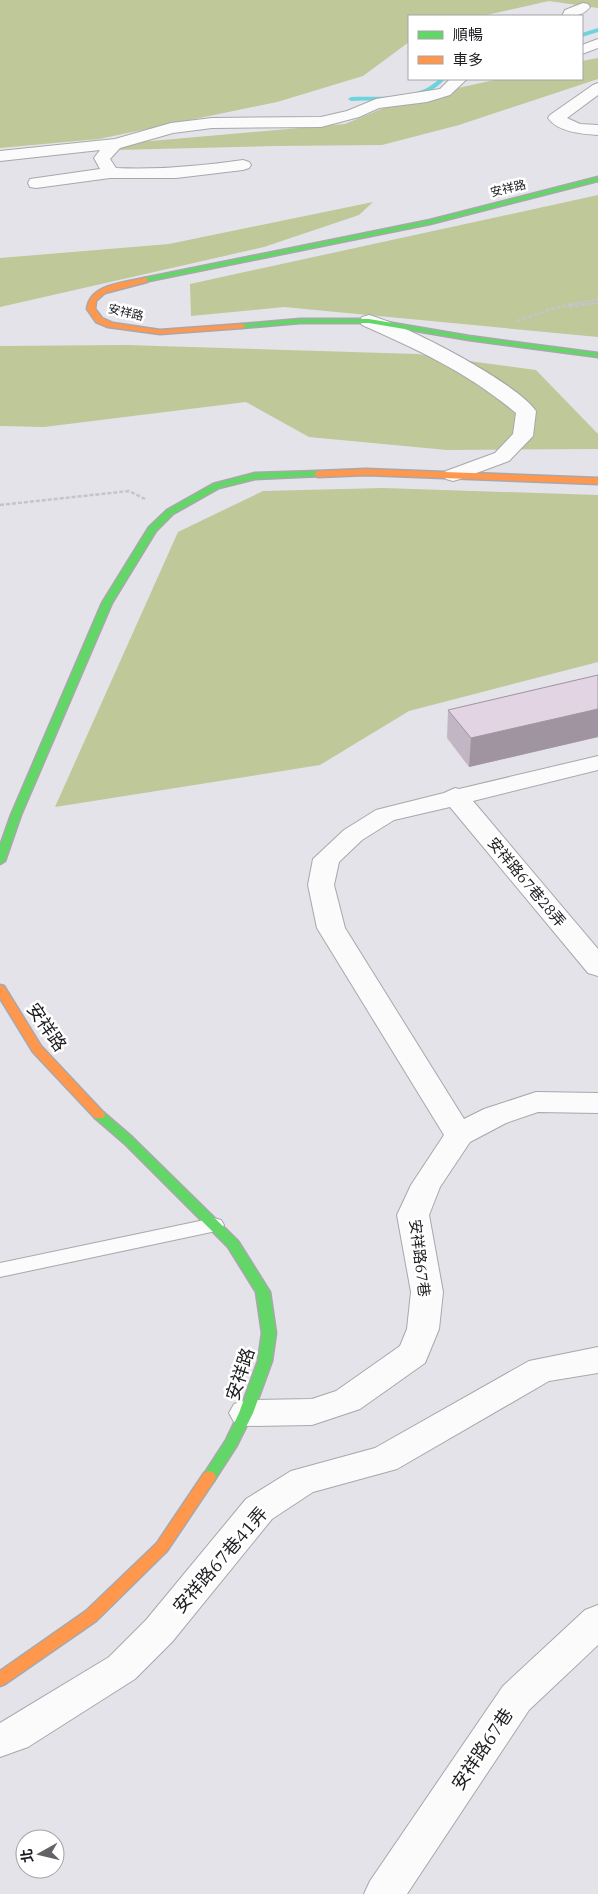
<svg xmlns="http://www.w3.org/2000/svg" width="598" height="1894" font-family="'IBM Plex Serif','Noto Sans TC',serif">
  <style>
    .forest { fill: #bec898 }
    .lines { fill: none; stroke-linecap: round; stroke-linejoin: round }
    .stream { fill: #6bd4de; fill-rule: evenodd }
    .lane-casing { stroke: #a8a7ab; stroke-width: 2 }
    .street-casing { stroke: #a8a7ab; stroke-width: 2 }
    .fast-casing { stroke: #a8a7ab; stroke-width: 3 }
    .slow-casing { stroke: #a8a7ab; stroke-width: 3 }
    .path-far1 { stroke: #c5c4c6; stroke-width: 2; stroke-dasharray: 3 1; stroke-linecap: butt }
    .path { stroke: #c5c4c6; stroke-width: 2.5; stroke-dasharray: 4 2; stroke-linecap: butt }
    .lane { fill: #fbfbfc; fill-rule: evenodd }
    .street { fill: #fbfbfc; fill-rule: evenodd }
    .fast { fill: #63d668; fill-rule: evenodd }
    .slow { fill: #ff974d; fill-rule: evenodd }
    .wall { fill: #c3b6c4 }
    .shaded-wall { fill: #9f94a0 }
    .building { fill: #e3d4e4; stroke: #9f94a0 }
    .labels { text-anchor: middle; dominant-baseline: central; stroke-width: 5; stroke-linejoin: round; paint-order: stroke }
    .far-street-label { font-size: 12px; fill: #1d1c20; stroke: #fff }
    .street-label { font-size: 15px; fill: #1d1c20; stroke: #fff }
    .near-street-label { font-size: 18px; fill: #1d1c20; stroke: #fff }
  </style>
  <rect width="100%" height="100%" fill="#e4e3e9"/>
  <!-- forest -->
  <path class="forest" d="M0 0H598V8L549 1 482 16H409V42L363 76 277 102 99 139 0 148Z
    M598 58V79L459 125 382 145 275 146 116 150 140 142 345 124 403 100 499 79H582V61Z
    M598 195V337L284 307 191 316 190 284Z
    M373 202 359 215 264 247 0 307V258L169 244Z
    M126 345 417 354 536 370 598 434V449L447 450 309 437 246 402 44 427 0 426V346Z
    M383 488 598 495V662L409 711 320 765 55 807 178 532 263 491Z"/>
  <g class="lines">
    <!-- stream -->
    <path class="stream" d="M598 28V32L582 37V33Z
      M439 79H445C423 105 382 99 351 101L348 99 351 97C380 96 417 101 439 79Z"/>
    <defs>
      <path id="lane" d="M214 1218 221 1220 224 1225 221 1230 0 1277V1263Z"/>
      <path id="street" d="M583 3 588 4 590 7C583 16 572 17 562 16L565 10Z
        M598 39V48L582 54V45Z
        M450 79H467L450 95 427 102 379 108 359 117 321 127 212 128 173 133 120 148 110 159 116 168C158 170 201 166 243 160L249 162 251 165 249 168 243 170 176 178H110L36 188 30 187 28 183 30 179 100 169 94 158 100 150 0 161V151L115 139 171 123 212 118 321 117 347 111 376 99 440 89Z
        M598 83V95L567 118 580 124 598 125V135C582 134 558 132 548 118L550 115 593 85Z
        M369 315C404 324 516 382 536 411L533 436 509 461 460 479 453 481 446 479 443 475 446 471 495 453 513 434 516 413C468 373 419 350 362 325L360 321 362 317Z
        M598 756V770L473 801 598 949V976L588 973 450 807 394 820 362 840 339 862 334 885 345 928 464 1119 484 1109 536 1092 598 1093V1113L538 1112 506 1123 470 1142 440 1187 429 1215 443 1292 439 1329 425 1363 360 1409 312 1425 246 1426 234 1422 229 1413 234 1404 246 1400 312 1399 336 1391 400 1346 407 1329 411 1292 397 1215 411 1185 444 1135 317 928 308 885 313 859 344 830 376 810 444 793 455 788 459 789Z
        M598 1347V1373L549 1381 397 1469 313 1492 272 1519 172 1642 135 1679 28 1747 0 1757V1723L109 1657 146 1620 246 1499 291 1471 375 1448 529 1361Z
        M598 1605V1645L529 1710 407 1894H364L370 1881 503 1686 585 1610Z"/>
      <path id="fast" d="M598 177V181L430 224 144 282 140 280 144 278 430 220Z
        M300 319H369L469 336 598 353V357L469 340 369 323H300L242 328 238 326 242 324Z
        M318 471 322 474 321 476 255 479 219 488 173 514 156 531 112 603 21 815 5 861 0 864V846L11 815 102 603 149 527 167 510 213 484 255 473Z
        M99 1111 103 1112 132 1137 238 1241 270 1292 276 1333 272 1361 253 1413 236 1447 214 1481 209 1483 204 1481 202 1477 226 1440 239 1413 258 1361 262 1333 256 1292 228 1247 124 1143 95 1118 93 1115 95 1112Z"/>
      <path id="slow" d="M144 278H147V282L105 293 96 301 95 309 102 318 113 323 160 330 242 324 246 326 242 328 160 334 108 327 96 322 87 309C90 284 124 283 144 278Z
        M366 469 598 478V484L366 475 318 477 314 474 318 471Z
        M0 985 4 986 41 1046 103 1112 105 1115 103 1118H95L33 1052 0 998Z
        M209 1471 214 1473 216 1477 214 1481 167 1551 96 1621 5 1684 0 1686V1671L86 1611 157 1543 204 1473Z"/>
    </defs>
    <!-- lane casing -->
    <use href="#lane" class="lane-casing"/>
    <!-- street casing -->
    <use href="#street" class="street-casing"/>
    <!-- fast casing -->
    <use href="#fast" class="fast-casing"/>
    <!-- slow casing -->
    <use href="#slow" class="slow-casing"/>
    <!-- path-far1 -->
    <path class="path-far1" d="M568 305 598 299
      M580 305 598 303"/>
    <!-- path -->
    <path class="path" d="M569 307 589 304
      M517 321 551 309 574 304
      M0 505 129 491 145 499"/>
    <!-- lane -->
    <use href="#lane" class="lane"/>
    <!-- street -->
    <use href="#street" class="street"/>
    <!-- fast -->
    <use href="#fast" class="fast"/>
    <!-- slow -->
    <use href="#slow" class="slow"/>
  </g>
  <!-- wall -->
  <path class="wall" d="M598 675V737L469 767 447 738 448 710Z"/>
  <!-- shaded-wall -->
  <path class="shaded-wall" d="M598 709V737L469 767 471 738Z"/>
  <!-- building -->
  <path class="building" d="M598 675V709L471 738 448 710Z"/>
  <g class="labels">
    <!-- far-street labels -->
    <g class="far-street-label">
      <text transform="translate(508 188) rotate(-14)">安祥路</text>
      <text transform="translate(126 312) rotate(13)">安祥路</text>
    </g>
    <!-- street labels -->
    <g class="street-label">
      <text transform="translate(527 882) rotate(50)">安祥路67巷28弄</text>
      <text transform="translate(420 1258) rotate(83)">安祥路67巷</text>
    </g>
    <!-- near-street labels -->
    <g class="near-street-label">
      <text transform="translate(47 1027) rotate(55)">安祥路</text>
      <text transform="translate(240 1374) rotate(-72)">安祥路</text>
      <text transform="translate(220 1560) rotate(-49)">安祥路67巷41弄</text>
      <text transform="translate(482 1749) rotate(-56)">安祥路67巷</text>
    </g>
  </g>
  <!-- legend -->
  <rect x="408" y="15" width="175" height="65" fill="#ffffff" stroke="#a5a4a6"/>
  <rect x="418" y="31" width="25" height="8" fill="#63d668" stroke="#a5a4a6"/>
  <text x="453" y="40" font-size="15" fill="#1d1c20">順暢</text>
  <rect x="418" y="56" width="25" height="8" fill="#ff974d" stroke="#a5a4a6"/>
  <text x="453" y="65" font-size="15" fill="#1d1c20">車多</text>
  <!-- north arrow -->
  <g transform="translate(40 1854) rotate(262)"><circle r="24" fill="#ffffff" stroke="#a5a4a6"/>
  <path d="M0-4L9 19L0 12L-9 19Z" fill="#636266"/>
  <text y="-8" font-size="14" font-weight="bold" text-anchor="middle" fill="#1d1c20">北</text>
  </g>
</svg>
